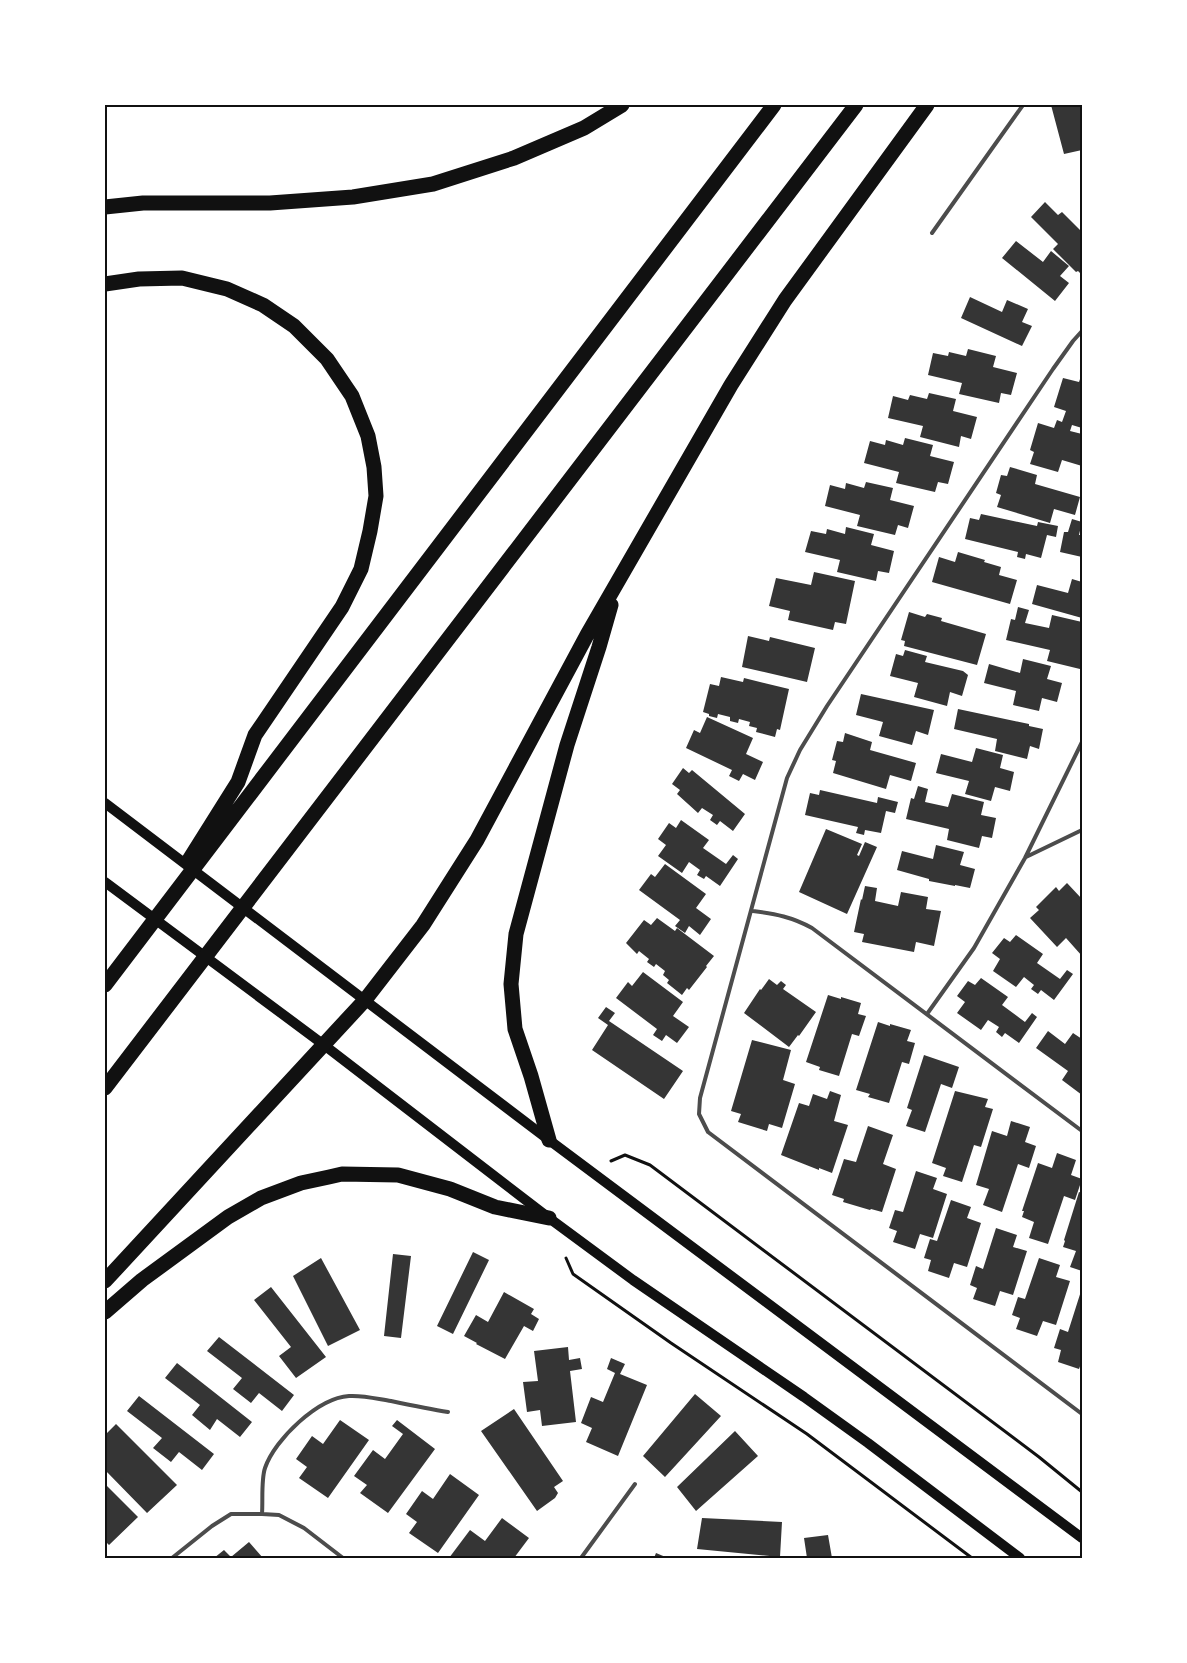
<svg xmlns="http://www.w3.org/2000/svg" width="1187" height="1663" font-family="'Public Sans',sans-serif">
  <style>
    .building { fill: #353535 }
    .lines { fill: none; stroke-linecap: round; stroke-linejoin: round }
    .path { stroke: #111; stroke-width: 3 }
    .service { stroke: #4c4c4c; stroke-width: 4 }
    .secondary { stroke: #111; stroke-width: 10 }
    .motorway { stroke: #111; stroke-width: 15 }
    .neatline { fill: none; stroke: #111; stroke-width: 2 }
  </style>
  <rect width="100%" height="100%" fill="#fff"/>
  <!-- building -->
  <path class="building" d="M1051 105H1082V150L1064 154Z
    M1045 202 1058 215 1062 212 1082 232V275L1078 271 1076 272 1053 249 1058 244 1031 217Z
    M1016 241 1043 262 1051 251 1069 266 1060 276 1069 283 1055 301 1002 258Z
    M970 297 1002 312 1007 300 1028 309 1022 322 1032 326 1022 346 961 318Z
    M968 349 996 356 993 367 1017 373 1011 395 1001 393 999 403 959 394 962 383 928 375 933 353 948 356 949 352 966 356Z
    M1082 373V428L1072 425 1070 431 1082 434V466L1062 460 1058 472 1030 464 1034 452 1030 450 1038 423 1054 428 1057 420 1062 422 1066 411 1054 407 1063 378 1079 382Z
    M929 393 956 399 953 411 977 417 971 439 961 436 959 447 920 437 923 426 888 418 893 396 908 400 910 395 927 399Z
    M905 438 933 445 930 456 954 462 948 484 938 482 935 492 896 483 899 472 864 463 870 441 885 445 886 440 903 445Z
    M1010 467 1037 475 1035 484 1080 497 1075 515 1054 509 1050 523 997 507 1001 495 996 493 1001 475 1007 476Z
    M866 482 893 488 890 500 914 506 908 528 898 525 895 535 857 526 860 515 825 506 830 485 845 489 846 483 864 488Z
    M981 514 1037 526 1038 522 1058 526 1056 537 1047 535 1041 558 1026 554 1025 559 1017 557 1018 552 965 539 970 518 979 520Z
    M1072 519 1082 522 1079 535H1082V557L1060 552 1064 532H1068Z
    M846 527 874 534 871 545 894 551 889 573 878 571 876 581 837 572 840 560 805 552 811 531 826 534 827 529 845 534Z
    M958 552 985 560 984 562 1001 567 999 575 1017 580 1010 604 932 582 939 557 955 562Z
    M814 572 855 581 846 624 835 622 833 630 788 620 790 611 769 606 776 578 811 585Z
    M1072 579 1082 582V618L1032 604 1037 585 1068 593Z
    M1018 607 1029 610 1025 623 1049 628 1052 615 1082 622V659L1080 669 1047 661 1050 650 1006 640 1011 619 1015 620Z
    M909 612 925 617 927 614 942 618 941 621 986 634 977 665 904 646 905 641 901 640Z
    M748 636 769 641 770 637 815 648 807 682 742 667Z
    M905 650 927 656 925 662 963 671 968 675 962 696 950 692 947 706 914 697 918 683 890 676 896 654 903 656Z
    M1023 659 1051 666 1047 679 1062 683 1057 702 1042 698 1039 711 1013 705 1016 691 984 683 989 664 1020 673Z
    M721 677 743 682 744 678 789 689 780 730 777 729 775 737 756 732 757 728 749 726 750 722 739 719 738 723 730 721V717L718 714 717 718 709 716V714L703 712 710 684 719 686Z
    M861 694 934 710 928 735 916 731 912 745 879 736 883 722 856 715Z
    M958 709 1029 724V726L1043 729 1039 749 1030 746 1027 759 995 751 997 739 954 729Z
    M707 717 753 738 746 754 763 762 755 780 743 774 739 781 729 776 732 770 686 748 694 730 700 733Z
    M845 733 872 742 870 750 916 763 911 781 890 775 886 789 833 773 836 761 832 760 837 741 843 742Z
    M976 748 1003 755 1000 768 1014 772 1010 791 995 787 991 801 965 794 969 781 936 773 941 754 972 762Z
    M683 768 689 773 692 770 745 814 733 831 720 821 717 825 710 820 713 815 702 808 698 813 677 794 680 790 672 784Z
    M918 786 928 789 925 802 948 807 952 794 984 802 981 815 996 818 992 838 982 836 979 848 947 840 949 829 906 819 911 798 914 799Z
    M820 790 877 803 878 797 898 802 895 813 886 811 881 833 865 830 864 835 856 833 858 827 805 815 810 793 819 795Z
    M681 820 709 840 703 848 726 864 733 855 738 859 720 886 706 876 704 879 697 875 700 870 689 862 682 873 658 856 666 845 658 839 669 823 676 828Z
    M826 829 862 844 857 855 859 856 865 842 877 847 847 914 799 892Z
    M936 845 964 852 960 865 975 869 970 888 955 885V886L929 881V879L897 870 902 851 933 859Z
    M665 864 706 894 696 908 711 919 700 935 689 926 685 933 675 926 680 920 639 890 651 874 655 877Z
    M1067 883 1082 899V956L1066 938 1057 947 1030 918 1039 910 1036 907 1056 887 1059 891Z
    M865 886 877 888 875 901 898 906 901 892 928 897 926 909 941 911 934 946 916 942 914 952 862 942 864 934 854 932 861 899 862 900Z
    M657 918 675 931 677 928 714 956 706 966 707 967 689 990 687 988 682 995 667 983 669 980 663 975 665 971 656 964 654 967 647 962 649 959 639 951 637 954 626 943 644 920 651 925Z
    M1016 935 1043 954 1037 963 1060 979 1067 970 1073 974 1054 1000 1041 990 1038 994 1031 989 1034 985 1024 977 1016 987 993 971 1000 959 992 953 1004 938 1010 942Z
    M643 972 683 1002 673 1016 689 1027 677 1043 666 1035 662 1041 653 1035 657 1029 616 998 628 982 632 986Z
    M981 978 1008 997 1002 1005 1025 1022 1032 1013 1037 1017 1019 1043 1005 1033 1002 1037 996 1032 999 1027 988 1020 981 1030 957 1013 965 1002 957 996 968 981 975 985Z
    M769 979 777 985 781 981 786 985 783 989 816 1012 799 1036 798 1035 789 1047 744 1013 760 989 761 990Z
    M828 995 841 999V997L861 1003 858 1014 866 1016 859 1036 852 1034 839 1076 819 1070 820 1067 806 1062Z
    M606 1007 615 1013 609 1021 683 1071 664 1099 592 1050 608 1025 598 1018Z
    M878 1022 890 1026V1024L911 1030 907 1041 915 1043 909 1064 902 1062 889 1103 868 1097 870 1094 856 1090Z
    M1048 1031 1065 1044 1073 1033 1082 1039V1095L1062 1080 1068 1071 1036 1048Z
    M752 1040 791 1050 783 1080 795 1084 782 1128 769 1124 767 1131 738 1122 741 1114 731 1111Z
    M924 1055 959 1067 952 1088 941 1084 925 1132 906 1126 912 1110 907 1108Z
    M830 1091 841 1095 834 1121 848 1125 832 1173 819 1168V1170L781 1155 799 1103 809 1106 813 1094 827 1099Z
    M955 1091 988 1099 985 1107 993 1109 981 1147 974 1145 962 1182 943 1176 946 1168 932 1163Z
    M1011 1121 1030 1127 1025 1142 1036 1146 1029 1168 1018 1164 1002 1212 983 1205 989 1189 976 1185 992 1131 1007 1136Z
    M868 1126 893 1135 883 1164 896 1169 882 1212 871 1209 870 1210 843 1202 844 1199 832 1195 844 1159 856 1162Z
    M1057 1153 1076 1160 1071 1175 1082 1179 1075 1200 1064 1196 1048 1244 1029 1238 1034 1222 1022 1217 1024 1211H1022L1038 1163 1052 1168Z
    M916 1171 937 1178 933 1189 947 1194 933 1238 920 1234 915 1249 893 1242 897 1231 889 1228 895 1210 903 1212Z
    M1079 1192 1082 1193V1271L1070 1267 1076 1251 1063 1247 1065 1241 1064 1240Z
    M951 1200 971 1207 967 1218 981 1223 967 1267 954 1263 949 1278 928 1271 931 1260 924 1258 930 1239 937 1241Z
    M996 1228 1017 1235 1013 1247 1027 1251 1013 1295 1000 1291 995 1306 973 1299 977 1288 970 1285 976 1266 983 1269Z
    M473 1252 489 1260 453 1334 437 1326Z
    M393 1254 411 1256 401 1338 384 1336Z
    M321 1258 360 1330 328 1346 293 1276Z
    M1039 1258 1060 1265 1056 1277 1070 1281 1056 1325 1043 1321 1037 1336 1016 1329 1020 1318 1012 1315 1018 1297 1025 1299Z
    M271 1287 326 1357 296 1378 279 1356 291 1347 254 1300Z
    M1082 1288V1361L1079 1369 1058 1362 1061 1350 1054 1348 1060 1329 1068 1332Z
    M504 1292 534 1309 531 1314 539 1319 533 1331 524 1326 505 1359 476 1344 477 1343 464 1336 476 1315 488 1322Z
    M219 1337 294 1395 282 1411 259 1393 251 1403 233 1389 242 1378 207 1351Z
    M568 1347 569 1360 580 1358 582 1369 570 1371 576 1422 542 1426 540 1410 527 1412 523 1382 538 1381 534 1351Z
    M611 1358 625 1364 620 1374 647 1385 618 1456 586 1442 592 1428 581 1423 591 1397 603 1402 615 1373 607 1369Z
    M177 1363 252 1422 240 1437 217 1419 210 1430 192 1415 200 1405 165 1378Z
    M695 1394 721 1416 665 1477 643 1456Z
    M139 1396 214 1454 202 1470 179 1452 171 1462 153 1448 162 1438 127 1411Z
    M514 1409 563 1481 554 1487 558 1493 555 1498 537 1511 481 1431Z
    M340 1420 369 1440 328 1498 299 1478 307 1467 296 1459 312 1436 323 1444Z
    M397 1420 435 1449 388 1513 360 1493 367 1485 354 1476 373 1450 385 1459 403 1434 392 1426Z
    M116 1424 177 1485 147 1513 105 1470V1435Z
    M735 1431 758 1456 696 1511 677 1487Z
    M450 1474 479 1495 438 1553 409 1533 417 1522 406 1514 422 1491 433 1499Z
    M105 1484 138 1517 109 1545 105 1541Z
    M502 1518 529 1538 514 1558H449L470 1530 485 1541Z
    M702 1518 782 1522 780 1557 697 1549Z
    M828 1535 832 1558H807L804 1538Z
    M249 1542 263 1558H214L224 1550 231 1557Z
    M656 1553 668 1558H654Z"/>
  <g class="lines">
    <!-- path -->
    <path class="path" d="M611 1161 625 1155 650 1165 1039 1457 1082 1492
      M566 1258 573 1274 671 1343 807 1434 972 1558"/>
    <!-- service -->
    <path class="service" d="M932 233 1023 105
      M1082 331 1073 341 1053 369 827 706 800 750 787 778 700 1098 699 1114 708 1132 1082 1414
      M1026 857 1082 830
      M753 911C776 914 792 917 812 928L1082 1131
      M927 1014 974 948 1025 858 1082 742
      M262 1514C263 1500 261 1480 265 1468 275 1439 318 1398 349 1396 363 1395 378 1399 391 1401 410 1405 429 1409 448 1412
      M172 1558 212 1526 231 1514H262L279 1515 304 1528 343 1558
      M581 1558 635 1484"/>
    <!-- secondary -->
    <path class="secondary" d="M105 803 549 1140 1082 1538
      M105 882 324 1045 549 1218 633 1280 804 1397 868 1443 1020 1558"/>
    <!-- motorway -->
    <path class="motorway" d="M105 207 143 203H270L353 197 433 184 514 158 584 128 622 105
      M105 284 139 279 182 278 227 289 263 305 294 326 327 359 352 396 368 436 374 467 376 496 370 531 361 569 342 607 255 735 238 782 189 860
      M105 985 774 105
      M105 1088 856 105
      M549 1140 531 1076 515 1029 511 984 516 934 567 745 599 647 611 605
      M105 1281 365 1000 423 925 477 840 587 635 731 385 785 300 927 105
      M105 1312 142 1280 228 1217 261 1198 301 1183 329 1177 342 1174 398 1175 450 1189 495 1207 549 1218"/>
  </g>
  <!-- border -->
  <rect width="1187" height="1663" fill="none" stroke="#ffffff" stroke-width="212"/>
  <rect x="106" y="106" width="975" height="1451" class="neatline"/>
</svg>
